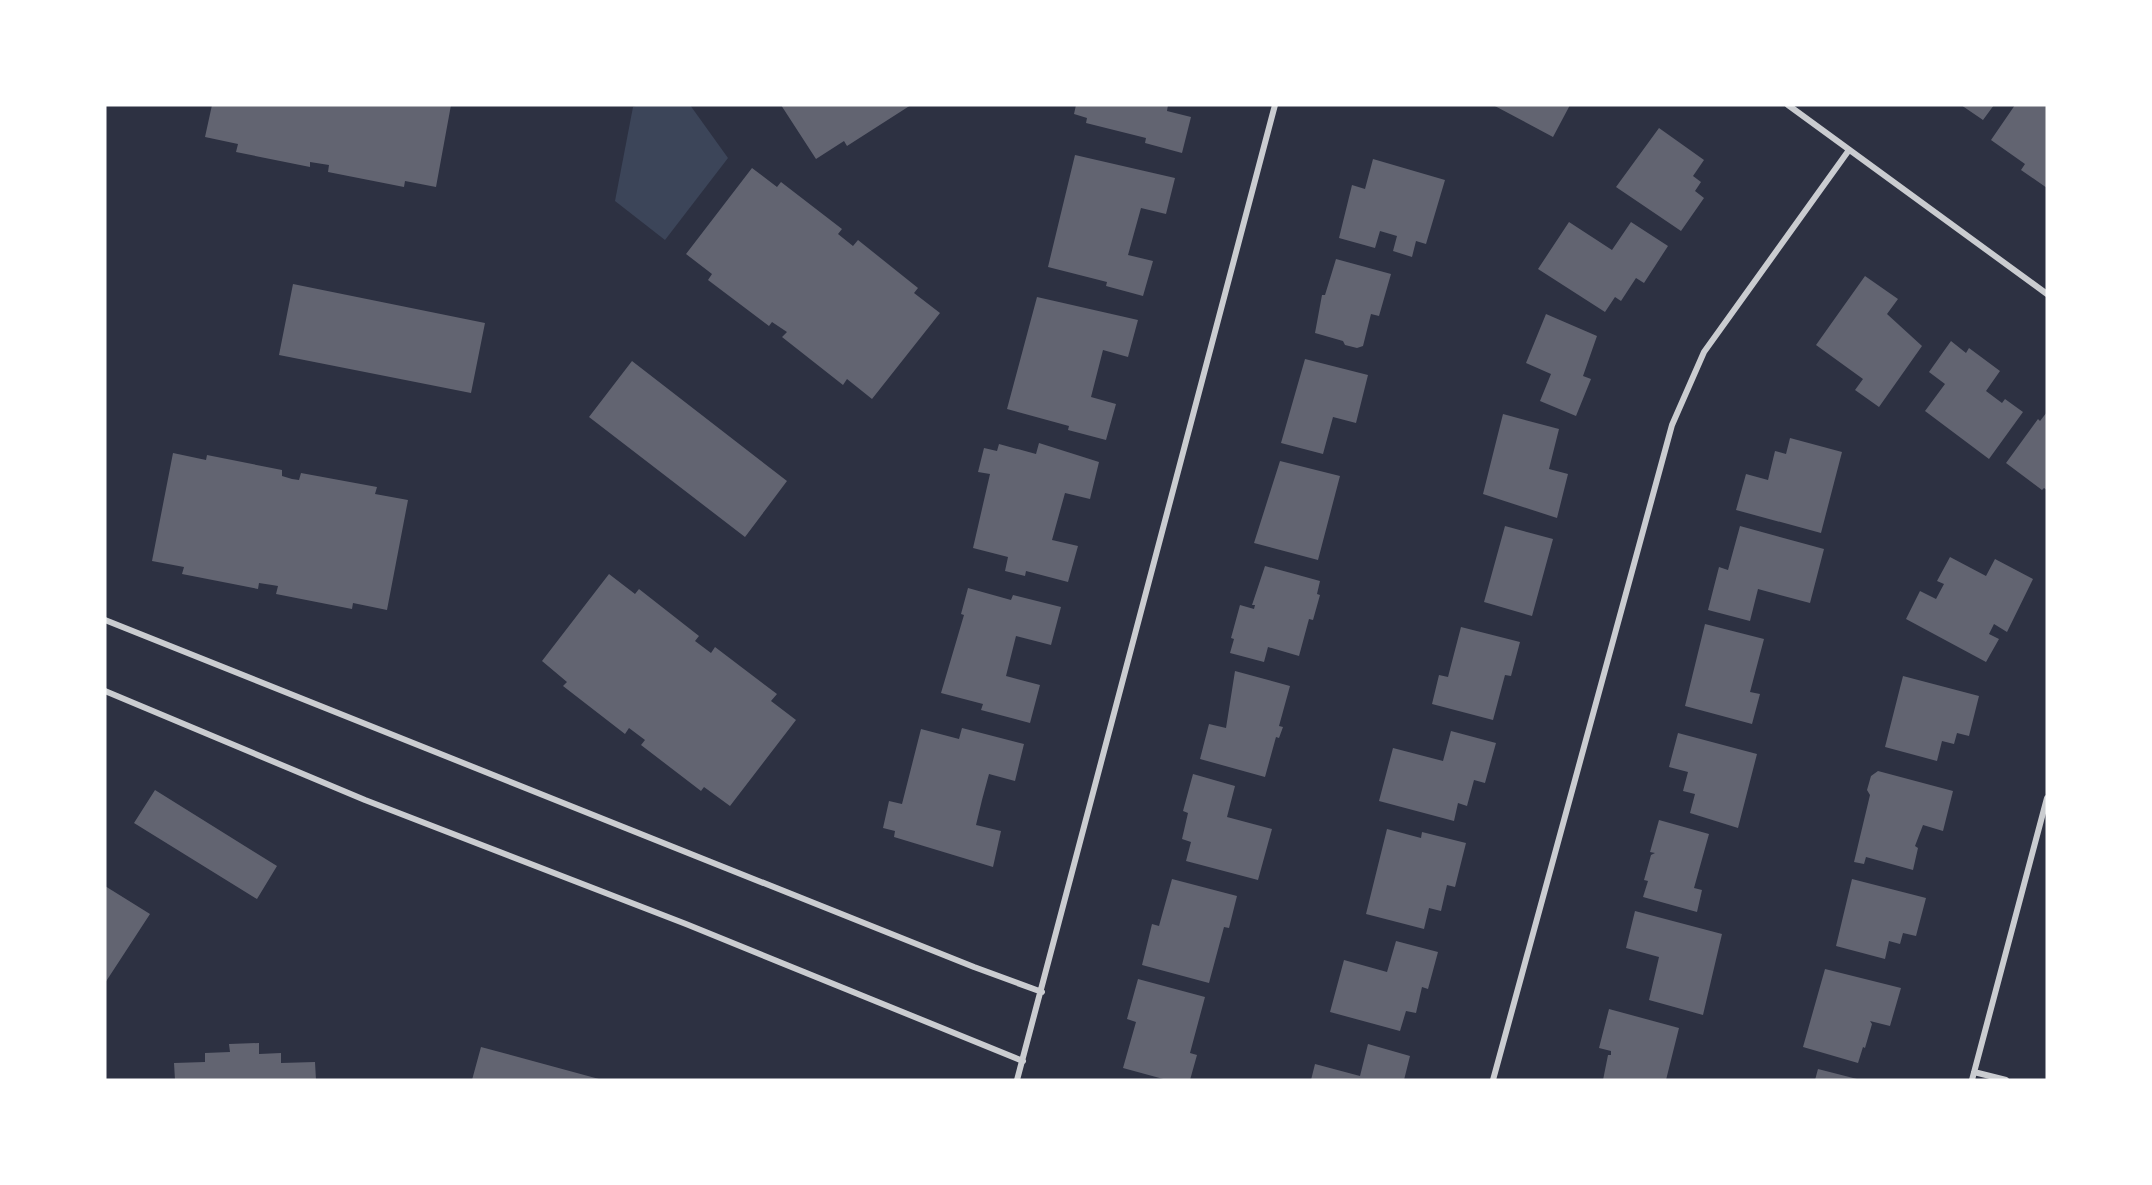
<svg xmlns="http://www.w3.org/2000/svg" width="2152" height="1185" font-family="Lato,sans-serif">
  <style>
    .green { fill: #3c4559 }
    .building { fill: #626471 }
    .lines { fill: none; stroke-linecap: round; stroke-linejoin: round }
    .minor { stroke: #caccd0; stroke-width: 6 }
  </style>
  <rect width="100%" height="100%" fill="#2d3142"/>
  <!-- green -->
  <path class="green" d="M639 105H690L728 158 665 240 615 201 633 107Z"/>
  <!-- building -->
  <path class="building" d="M212 105H451L436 187 405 181 404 187 328 172 329 165 310 162V167L236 152 238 144 205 137Z
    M781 105H911L847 146 844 141 816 159Z
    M1076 105H1168L1167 111 1191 117 1182 153 1145 143 1146 138 1086 123 1087 118 1074 114Z
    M1493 105H1570L1553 137Z
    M1961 105H1994L1983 120Z
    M2015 105H2047V188L2021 170 2025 164 1991 140Z
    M1659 128 1704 160 1693 176 1701 182 1695 191 1704 198 1681 231 1616 187Z
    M1075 155 1175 178 1166 214 1141 208 1128 255 1153 261 1143 296 1106 286 1107 282 1048 267Z
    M1373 159 1445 180 1426 244 1416 241 1412 257 1393 251 1397 236 1380 231 1375 248 1339 238 1352 185 1365 189Z
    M752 168 777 187 781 182 842 229 838 234 853 246 858 240 918 288 914 293 940 313 872 399 847 379 843 385 782 337 787 332 772 322 769 326 708 280 712 274 686 254Z
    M1569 222 1612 250 1631 222 1668 246 1644 283 1636 278 1621 301 1615 297 1605 312 1538 269Z
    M1336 259 1391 274 1379 316 1371 314 1363 346 1357 348 1345 345 1343 341 1315 333 1322 295H1325Z
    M1865 276 1898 299 1887 314 1922 346 1879 407 1855 390 1863 379 1816 345Z
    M293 284 485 323 471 393 279 355Z
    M1037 297 1138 320 1128 357 1103 350 1091 397 1116 404 1106 440 1068 430 1069 426 1007 409Z
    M1546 314 1597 336 1583 376 1591 379 1576 416 1540 401 1551 374 1526 363Z
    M1951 341 1966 353 1969 348 2000 371 1986 391 2002 403 2005 399 2023 412 1989 459 1925 411 1945 384 1929 372Z
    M1305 359 1368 375 1356 423 1333 417 1323 454 1281 443Z
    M632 361 787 481 745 537 589 417Z
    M2047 412V490L2044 488 2042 490 2006 463 2038 419 2040 421Z
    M1503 414 1559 429 1549 469 1568 474 1557 518 1483 494Z
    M1790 438 1842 452 1821 533 1736 510 1746 474 1768 480 1775 451 1786 454Z
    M1039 443 1099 462 1090 499 1065 493 1052 540 1078 546 1068 582 1026 571 1025 576 1005 571 1008 557 973 548 990 474 978 472 984 448 997 451 999 444 1036 454Z
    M173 453 206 460 207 455 282 470V476L292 479 299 480 301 473 377 487 375 494 408 500 387 610 353 603 352 609 276 594 278 586 272 585 259 583 258 589 182 574 184 567 152 561Z
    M1280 461 1340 476 1318 560 1254 543Z
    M1505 526 1553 539 1532 616 1484 602Z
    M1740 526 1824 549 1810 603 1758 589 1750 621 1708 610 1719 567 1728 570Z
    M1950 557 1986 576 1995 559 2033 579 2007 632 1994 624 1989 634 1999 639 1986 662 1906 619 1920 591 1936 599 1944 584 1937 581Z
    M1265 566 1320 581 1317 594 1320 595 1313 620 1309 619 1299 656 1268 647 1264 662 1230 653 1234 639 1231 638 1240 605 1254 609 1255 605H1252Z
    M609 574 635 594 639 589 699 636 695 641 711 653 715 647 777 694 771 701 796 720 730 806 704 787 701 791 641 745 645 740 629 728 625 734 563 686 567 682 542 661Z
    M968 588 1011 600 1013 595 1061 607 1051 645 1016 636 1006 676 1040 685 1030 723 981 710 983 704 941 693 964 615 961 614Z
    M1705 624 1764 639 1750 692 1760 694 1752 724 1685 706Z
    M1461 627 1520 642 1511 676 1505 675 1493 720 1432 704 1439 675 1448 677Z
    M1235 671 1290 686 1279 726 1283 727 1279 738 1276 737 1265 777 1200 759 1209 724 1226 728Z
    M1903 676 1979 696 1969 736 1957 733 1954 744 1942 741 1937 761 1885 747Z
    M962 728 1024 744 1015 781 989 774 982 800 976 825 1001 831 993 867 894 837 895 831 883 828 889 801 902 804 921 729 959 739Z
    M1451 731 1496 743 1485 783 1474 780 1467 806 1458 803 1454 821 1379 801 1393 748 1443 761Z
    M1678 733 1757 754 1738 828 1690 813 1695 794 1683 791 1688 772 1669 767Z
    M1878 771 1953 791 1943 831 1923 825 1915 846 1918 848 1913 870 1866 857 1864 864 1854 862 1870 795 1867 790 1871 776Z
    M1193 774 1235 786 1227 817 1272 829 1258 880 1186 861 1191 842 1182 839 1188 813 1183 811Z
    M155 790 277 866 257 899 134 823Z
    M1659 820 1709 834 1694 888 1702 890 1697 912 1643 897 1648 881 1644 880 1651 855 1655 853 1650 852Z
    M1387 829 1421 838 1422 832 1466 843 1455 887 1447 885 1441 911 1429 908 1424 929 1366 914Z
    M1172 879 1237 896 1229 928 1224 927 1209 983 1142 965 1152 924 1159 926Z
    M1852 879 1926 898 1916 936 1903 933 1900 944 1889 941 1885 959 1836 946Z
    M105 886 150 914 105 983Z
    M1635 911 1722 934 1703 1015 1649 1000 1659 957 1626 948Z
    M1396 941 1438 952 1428 989 1422 987 1416 1013 1406 1011 1400 1031 1330 1012 1344 960 1387 972Z
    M1825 969 1901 988 1890 1026 1870 1021 1872 1024 1865 1048 1863 1047 1858 1063 1803 1047Z
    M1138 979 1205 997 1190 1053 1197 1055 1190 1080H1167L1123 1068 1136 1022 1127 1019Z
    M1609 1009 1679 1028 1666 1080H1603L1608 1055H1611V1051L1599 1048Z
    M259 1043V1054L281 1053V1063L315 1062 316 1080H175L174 1063 205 1062V1053L230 1052 229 1044Z
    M1368 1044 1410 1056 1404 1080H1311L1315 1064 1360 1076Z
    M481 1047 599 1079V1080H472Z
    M1818 1069 1857 1079V1080H1815Z"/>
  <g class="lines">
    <!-- minor -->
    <path class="minor" d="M1788 105 2047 294
      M105 620 974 967 1042 992
      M105 691 365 800 686 924 1023 1061
      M1974 1072 2006 1080
      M1017 1080 1275 105
      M1493 1080 1672 425 1704 352 1849 150
      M1972 1080 2047 798"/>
  </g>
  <!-- border -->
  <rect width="2152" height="1185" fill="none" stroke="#ffffff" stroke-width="213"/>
</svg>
